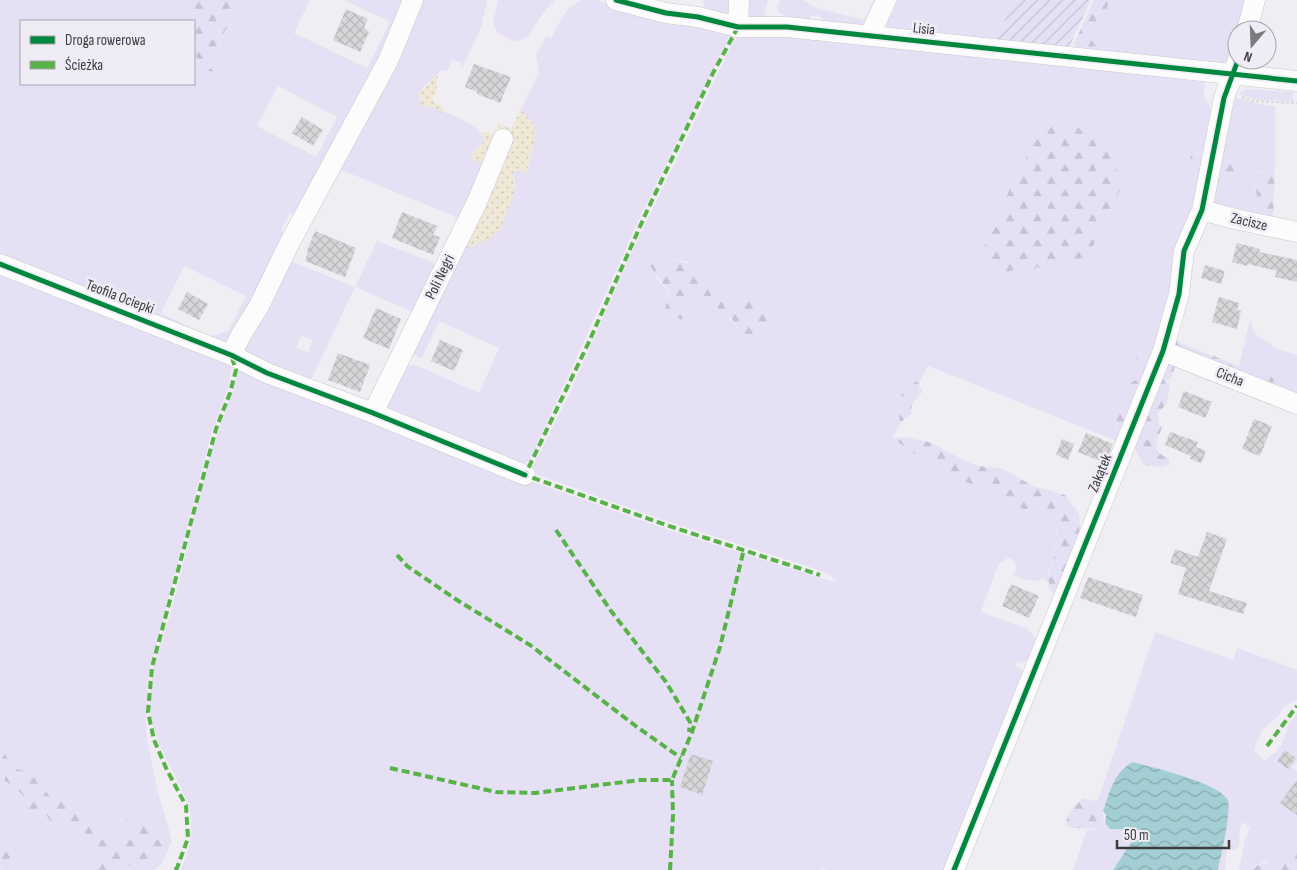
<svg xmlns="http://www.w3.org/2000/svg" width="1297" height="870" font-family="'Sofia Sans Condensed',sans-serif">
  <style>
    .green { fill: #e6e0f5; fill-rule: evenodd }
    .forest { fill: url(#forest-firs) }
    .sand { fill: url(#sand-dots) }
    .garden { fill: url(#garden-furrows) }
    .water { fill: url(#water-waves) }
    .building { fill: url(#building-cross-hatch) }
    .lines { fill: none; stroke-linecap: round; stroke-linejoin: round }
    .minor-casing { stroke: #c9c8cb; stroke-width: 21 }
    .path { stroke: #d8d8da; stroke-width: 2.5; stroke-dasharray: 2.5 2.5; stroke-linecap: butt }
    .minor { stroke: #fdfcfd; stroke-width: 20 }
    .quiet { stroke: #57b347; stroke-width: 4; stroke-dasharray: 8 4; stroke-linecap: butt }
    .cycleway-casing { stroke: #efecf5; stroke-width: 8 }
    .cycleway { stroke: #00873e; stroke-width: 5 }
    .labels { text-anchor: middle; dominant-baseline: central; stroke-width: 5; stroke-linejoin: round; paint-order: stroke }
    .street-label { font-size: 15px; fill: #3c3c3f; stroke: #efecf5 }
  </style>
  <defs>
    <pattern id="forest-firs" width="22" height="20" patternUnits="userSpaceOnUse" patternTransform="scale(1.25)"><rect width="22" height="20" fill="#e6e0f5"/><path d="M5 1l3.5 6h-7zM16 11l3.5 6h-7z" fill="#c6c1d3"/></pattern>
    <pattern id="sand-dots" width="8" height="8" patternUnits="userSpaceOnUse" patternTransform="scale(1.25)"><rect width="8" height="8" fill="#efe8d6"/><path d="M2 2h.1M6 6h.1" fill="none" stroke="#cec8b9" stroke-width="1.8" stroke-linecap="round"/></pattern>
    <pattern id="garden-furrows" width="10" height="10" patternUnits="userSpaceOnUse" patternTransform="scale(1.25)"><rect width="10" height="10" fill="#e6e0f5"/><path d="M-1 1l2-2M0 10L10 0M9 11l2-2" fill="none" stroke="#c6c1d3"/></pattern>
    <pattern id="water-waves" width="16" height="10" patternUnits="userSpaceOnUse" patternTransform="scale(1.25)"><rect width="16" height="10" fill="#a3cfd4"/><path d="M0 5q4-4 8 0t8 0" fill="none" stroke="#86a9ad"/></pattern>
    <pattern id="building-cross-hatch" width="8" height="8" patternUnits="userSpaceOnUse" patternTransform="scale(1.25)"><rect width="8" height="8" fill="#d6d5d8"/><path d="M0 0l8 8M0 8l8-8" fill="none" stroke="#b9b8ba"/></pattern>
  </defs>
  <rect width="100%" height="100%" fill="#f0eef3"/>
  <!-- green -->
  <path class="green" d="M0 0H181V9L187 7 193 21H21V84H194V53L201 65 200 69 215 74 212 69 207 67V57L217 50 223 34 232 20 238 15 246 0H310L294 33 367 68 390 22 344 0H410L297 217 290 213 281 230 288 234 236 334 222 342 0 256ZM278 86 337 117 316 157 257 126ZM184 266 246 296 229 330 210 337 161 313Z
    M417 0H487L481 28 461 70 462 65 460 62 452 60 447 71 442 70 421 89 422 107 429 106C450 115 472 119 485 139L484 143 472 153 485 157 490 154 461 219 339 169Z
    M498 0H555L547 8 527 37 515 42 497 33 493 22Z
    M581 0H598L639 14 732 32 643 211 530 460 522 465 392 414 386 404 404 368 412 365 418 366 479 393 499 348 439 321 422 358 410 354 462 250 487 240 500 230 512 198 515 185 513 172 521 170 526 174 534 144V125L521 109 539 73 536 56 546 36 551 38 566 11Z
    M703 0H736L727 18 705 10Z
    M743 0H768L764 17 752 22 743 19Z
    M781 0H804L814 7 864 20 874 0H878L865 24 858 31 823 26 822 18 816 15 811 16 810 21 794 19 779 13 777 5Z
    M889 0H1014L996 39 885 32 879 25Z
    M1110 0H1247L1237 30V42L1230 65 1101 52 1091 40 1102 21 1106 7Z
    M743 31 1190 74 1205 82 1204 97 1210 107 1213 132 1210 157 1194 151 1202 182 1176 269 1155 359 1140 350 1135 363 1140 367 1138 379 1135 380 1141 396 1125 399 1123 409C1111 419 1121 431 1109 438L928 366 920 381H917L899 412 900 423 893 438 934 468 952 478 969 483 1016 507 1048 517C1051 521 1055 526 1056 531 1058 536 1054 545 1054 550 1051 580 1040 588 1013 575L1017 568 1015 561 1008 558 1001 562 997 568 981 612 1025 628 1039 640 1032 661 1017 662 1014 664 1022 669 1023 674 962 870H826L822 868 820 870H180C190 855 195 822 188 804 177 774 153 743 150 710 146 678 161 645 170 615 185 561 196 507 211 453 219 426 232 399 238 371L246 368 525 479 675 532 837 583 829 574 819 570 663 520 530 472 569 395 629 258 709 92 734 40ZM1046 118 1052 121 1072 124 1085 132 1097 144 1110 149C1116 162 1117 175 1122 188L1114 199 1108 215 1098 227 1096 240 1082 258 1069 261 1060 267 1052 266 1049 268V273H1043L1038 265 1034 270 1027 267 1004 272 998 276 993 262 987 261V237L994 229 999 219 1012 182 1025 162 1030 144 1038 138ZM661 259 686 261 707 277 703 295 694 293C688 303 687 311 681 320L667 303 670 294 657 278 654 270ZM718 299C725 302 734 300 741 304 750 307 763 325 770 333 739 346 744 326 722 313Z
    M1246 89 1294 92 1292 97 1295 101 1259 100 1238 94Z
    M1236 98 1259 104 1275 106V167L1268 168 1264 172H1255L1253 182 1257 195 1254 199 1264 215 1212 205 1211 182 1223 183V189L1237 177 1239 170 1224 147 1233 105Z
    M377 241 440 265 417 314 355 287 311 380 286 375 272 363H266L242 350 291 261 355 287ZM301 336 313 340 308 352 296 348Z
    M0 267 226 361 231 367 230 383 212 431 148 676 146 718 147 740 159 796 172 841 161 865 154 870H0L3 868 8 837 0 833V777L19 791 25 798V801L34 814 36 809 39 807C54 820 44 825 68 825L72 829 73 838 82 827 0 763Z
    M1250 320 1255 334 1278 349 1297 355V399L1267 388 1272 381 1269 374 1261 372 1255 373 1239 366Z
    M1155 632 1233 660 1237 648 1297 670V700L1284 707 1279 715 1262 730 1254 750 1264 761 1277 751 1283 741 1288 725 1297 713V761L1292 767 1297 771V853L1271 862H1265L1243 870H1239L1244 842 1250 828 1243 822 1240 829 1239 846 1235 850 1227 849 1225 870H1218L1228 813 1124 766 1114 781 1103 811 1098 800Z
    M1105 823 1110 829C1120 830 1131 828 1140 831L1137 840 1113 870H1073L1087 830 1100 829Z"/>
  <!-- forest -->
  <path class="forest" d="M181 0H246L238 15 232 20 223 34 217 50 207 57V67L212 69 216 74 207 80 200 74 201 65 194 53V21L187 7 180 9Z
    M1094 0H1110L1099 29 1091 40 1101 52 1077 50 1074 44Z
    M1046 118 1052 121 1072 124 1085 132 1097 144 1110 149 1119 157C1115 169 1118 177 1122 188L1114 199 1108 215 1098 227 1096 240 1090 252 1082 258 1069 261 1060 267 1049 268V273H1043L1038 266 1032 272 1027 267 1022 271 1013 270 998 276 992 271 994 265 993 262 982 259 987 237 994 229 999 219 1012 181 1025 162 1030 144 1038 138Z
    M1226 145 1236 151C1238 157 1240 163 1239 168 1239 174 1236 175 1238 181L1234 186 1223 189V183L1219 182 1214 184 1194 179C1188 169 1188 162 1193 151L1210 157Z
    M1275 167 1273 221 1264 215 1254 199 1257 195 1252 174 1264 172 1268 168Z
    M656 250 661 259C686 262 686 260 707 277V284L711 286 713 292 709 298 703 295 693 293C688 303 687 311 681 320L665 308 670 293C661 281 653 269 643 258L648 251Z
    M731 294 734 302 743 304 746 300 768 309 774 321 773 330 746 346 747 337 736 336 738 328 732 319 718 310 717 298 722 301 727 300Z
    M1171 337 1185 345 1239 366 1253 368 1255 373 1261 372 1269 373 1270 371 1278 373 1277 378 1267 388 1176 353Z
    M1143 349H1146L1155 359 1169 355 1176 363 1171 379 1166 380 1170 385 1167 403 1157 414 1159 425 1162 427C1157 443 1150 450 1169 459V465L1161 467 1144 465 1137 454 1134 442 1123 443 1109 438C1121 431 1111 419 1123 409L1125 400 1129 394 1138 399 1139 395 1129 387 1132 382 1138 379 1140 367 1134 363 1135 358H1137L1140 350Z
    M918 380 920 381 919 388 922 390 921 394 912 403 911 414 900 423C898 398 896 396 918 380Z
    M905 437 932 443 967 462 979 466 1001 468 1033 486 1065 495 1079 514 1080 522 1078 544 1061 590 1054 593 1049 588V582L1043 578 1049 574 1053 560 1057 531 1048 517 1016 507 969 483 952 478 934 468 893 438Z
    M5 754 7 757 6 761 12 763V768L25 771 33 779 35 774C45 780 42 797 57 799L60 795 62 797 66 807 69 810 73 808 77 809 78 818 83 817 103 827 108 832 112 840H119L124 837V830L127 828 128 826 125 820 147 826 172 841 161 865 143 864 131 865 121 870H91V867L98 863 100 859 90 842 82 845 73 838 72 829 69 825C49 830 51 817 39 807L36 809 29 820 20 815 26 806 25 798 19 791 0 777V755Z
    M1084 798 1093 801 1098 800C1103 812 1108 818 1100 829L1072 828 1066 824C1067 812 1075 805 1084 798Z
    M0 833 8 837 14 848 7 864 0 869Z
    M1287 849 1297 853V870H1243L1281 859Z"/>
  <!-- sand -->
  <path class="sand" d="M440 72 437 79V92L431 100 441 105 444 113 429 106 422 107 418 94Z
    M521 109 534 125 536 134 526 174 521 170 513 172 514 193 500 230 495 235 487 240 462 250 498 133V123L511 129Z
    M485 132H488L493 135 496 147 481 162H478L470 158C475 147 489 146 481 134Z"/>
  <!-- garden -->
  <path class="garden" d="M1014 0H1091L1070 45 1064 52 996 39Z"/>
  <!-- water -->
  <path class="water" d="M1133 762C1151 767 1224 784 1228 801 1231 816 1221 854 1218 870H1113L1131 843 1137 840 1140 831C1132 828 1120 830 1110 829L1105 823 1106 815 1103 811C1110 792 1114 771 1133 762Z"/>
  <!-- building -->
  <path class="building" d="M346 9 368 19 364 27 369 32 360 52 333 40Z
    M474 64 511 77 500 103 477 94V92L465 87Z
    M302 117 323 130 313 146 292 133Z
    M402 212 437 226 433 235 440 237 433 255 392 238Z
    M315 231 356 248 345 277 305 261 308 252 307 251Z
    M1237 243 1260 249 1259 252 1297 260V282L1275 277 1277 271 1248 264 1247 266 1232 262Z
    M1205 265 1225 271 1221 284 1201 278Z
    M187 292 208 304 199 320 178 309Z
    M1219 297 1239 303 1237 310 1241 311 1237 329 1212 322Z
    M376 308 401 319 389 349 363 338Z
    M440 340 463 350 454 371 431 361Z
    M338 353 370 365 360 392 328 380Z
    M1184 391 1212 402 1205 418 1178 407Z
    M1254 419 1272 426 1260 456 1242 449Z
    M1170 432 1198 442 1196 447 1206 451 1201 463 1190 459 1191 456 1165 445Z
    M1086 433 1113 444 1105 463 1078 452Z
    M1062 439 1074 444 1068 460 1056 455Z
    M1207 532 1227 539 1209 591 1247 603 1243 614 1178 594 1186 568 1170 563 1175 549 1198 557Z
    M1088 577 1143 595 1136 617 1080 598Z
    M1011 584 1039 596 1029 618 1002 606Z
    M1285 750 1296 758 1288 769 1277 761Z
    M691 754 713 761 702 795 680 787Z
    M1297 780V815L1280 803Z"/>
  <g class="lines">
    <defs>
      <path id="minor" d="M616 0 666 13 698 17 738 27H787L1297 81
        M738 27 739 0
        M1247 30 1255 0
        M870 35 886 0
        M1202 210 1235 219 1297 232
        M0 264 231 355 267 373 373 413 525 475
        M1163 351 1297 404
        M231 355 241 335 259 306 290 242 388 61 413 0
        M373 413 477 202 503 139
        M954 870 1163 351 1179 294 1184 251 1202 210 1224 98 1238 60"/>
    </defs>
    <!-- minor casing -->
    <use href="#minor" class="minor-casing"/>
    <!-- path -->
    <path class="path" d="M1242 97 1254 101 1297 103"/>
    <!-- minor -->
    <use href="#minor" class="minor"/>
    <!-- quiet -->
    <path class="quiet" d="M738 27 713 73 646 213 588 344 525 475 666 525 820 575
      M556 530 611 611 666 682 690 722 689 732
      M397 555 407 566 457 600 530 645 637 727 681 758
      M1267 746 1297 706
      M390 768 496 792 535 793 640 780H672L692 732 720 647 744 549
      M175 870 177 868 188 838 186 806 166 768 154 740 148 712 152 667 216 429 230 393 236 370 231 355
      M670 870 673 816 672 780"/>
    <defs>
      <path id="cycleway" d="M616 0 666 13 698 17 738 27H787L1297 81
        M0 264 231 355 267 373 373 413 525 475
        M954 870 1163 351 1179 294 1184 251 1202 210 1224 98 1238 60"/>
    </defs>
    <!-- cycleway casing -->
    <use href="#cycleway" class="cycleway-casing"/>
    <!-- cycleway -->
    <use href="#cycleway" class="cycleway"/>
  </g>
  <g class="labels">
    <!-- street labels -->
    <g class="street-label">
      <text transform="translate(924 29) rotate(6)">Lisia</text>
      <text transform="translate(1249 222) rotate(13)">Zacisze</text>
      <text transform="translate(440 277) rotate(-64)">Poli Negri</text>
      <text transform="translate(120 297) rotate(21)">Teofila Ociepki</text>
      <text transform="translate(1230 377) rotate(22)">Cicha</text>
      <text transform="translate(1100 473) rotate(-68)">Zakątek</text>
    </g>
  </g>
  <!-- legend -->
  <rect x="20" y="20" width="175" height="65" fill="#efecf5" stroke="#a7a6ac"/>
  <rect x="30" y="36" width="25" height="8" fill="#00873e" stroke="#a7a6ac"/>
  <text x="65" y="45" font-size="15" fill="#3c3c3f">Droga rowerowa</text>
  <rect x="30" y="61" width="25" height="8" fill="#57b347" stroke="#a7a6ac"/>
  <text x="65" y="70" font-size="15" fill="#3c3c3f">Ścieżka</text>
  <!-- north arrow -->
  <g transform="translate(1252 45) rotate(199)"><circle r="24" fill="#efecf5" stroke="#a7a6ac"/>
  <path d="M0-4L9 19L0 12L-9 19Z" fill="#7b7a7e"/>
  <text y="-8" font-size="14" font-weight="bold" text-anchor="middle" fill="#3c3c3f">N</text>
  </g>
  <!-- scale -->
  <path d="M1117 840v8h112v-8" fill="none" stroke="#3c3c3f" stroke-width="2.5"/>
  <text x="1124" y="840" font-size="15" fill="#3c3c3f" stroke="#efecf5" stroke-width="4" paint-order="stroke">50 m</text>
</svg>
